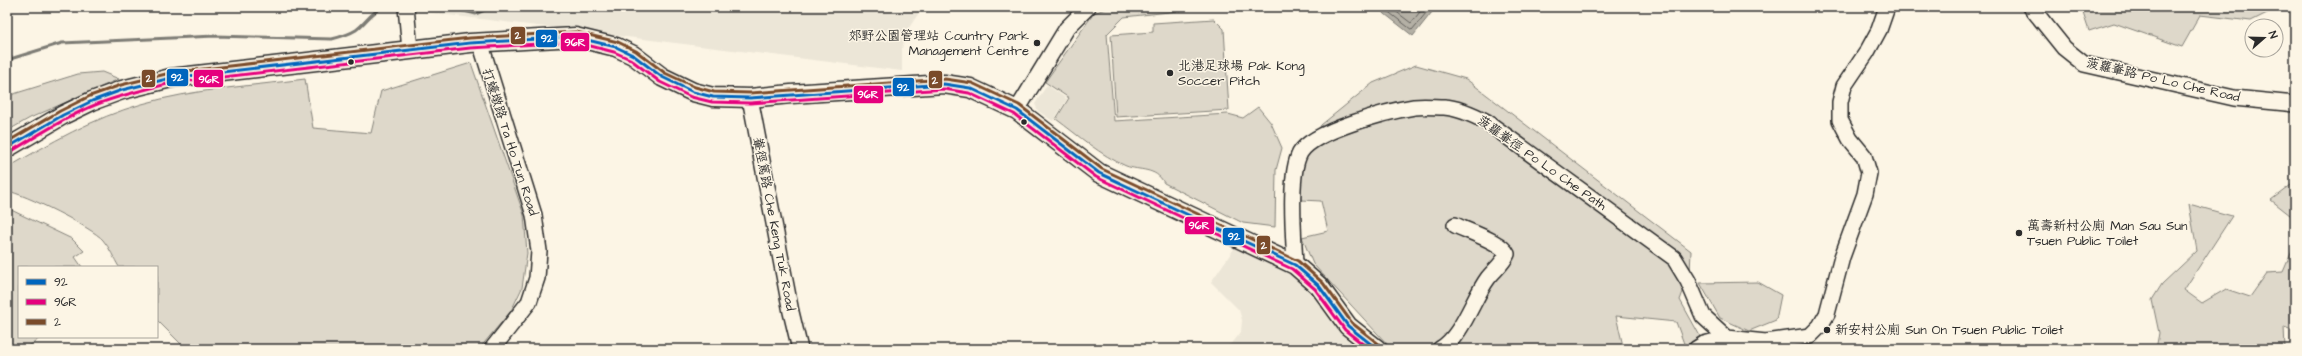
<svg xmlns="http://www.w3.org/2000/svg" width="2302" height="356" font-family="'Architects Daughter','LXGW WenKai TC',sans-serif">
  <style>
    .built { fill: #ece6d7 }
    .green { fill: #ded8ca; stroke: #84827a }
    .water { fill: #b4b0a5; stroke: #7d7b74 }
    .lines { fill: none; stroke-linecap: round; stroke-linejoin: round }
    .shore { stroke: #62605c; stroke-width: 1 }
    .stream { stroke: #7d7b74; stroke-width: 3 }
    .minor-casing { stroke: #2b2b2b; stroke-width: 18 }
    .major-casing { stroke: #2b2b2b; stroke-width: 21 }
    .minor { stroke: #fcf5e5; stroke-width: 15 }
    .major { stroke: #fcf5e5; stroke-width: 18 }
    .bus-1-casing { stroke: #fcf5e5; stroke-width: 6 }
    .bus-2-casing { stroke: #fcf5e5; stroke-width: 6 }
    .bus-3-casing { stroke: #fcf5e5; stroke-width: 6 }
    .bus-1 { stroke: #0065bd; stroke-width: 3 }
    .bus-2 { stroke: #e5007d; stroke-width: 3 }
    .bus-3 { stroke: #7a4b2a; stroke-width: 3 }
    .poi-dot { fill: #2b2b2b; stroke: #fcf5e5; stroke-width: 1.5 }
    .labels { text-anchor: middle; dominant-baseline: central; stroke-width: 3; stroke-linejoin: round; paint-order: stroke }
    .poi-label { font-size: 13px; fill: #2b2b2b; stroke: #fcf5e5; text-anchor: start }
    .street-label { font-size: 13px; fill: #2b2b2b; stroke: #fcf5e5 }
    .line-badge { stroke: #fcf5e5; stroke-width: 1.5 }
    .badge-label { font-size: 11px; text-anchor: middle; font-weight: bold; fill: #fff }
  </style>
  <rect width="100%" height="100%" fill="#fcf5e5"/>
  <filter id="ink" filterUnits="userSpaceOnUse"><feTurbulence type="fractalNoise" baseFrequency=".025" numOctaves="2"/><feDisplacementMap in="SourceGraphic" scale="8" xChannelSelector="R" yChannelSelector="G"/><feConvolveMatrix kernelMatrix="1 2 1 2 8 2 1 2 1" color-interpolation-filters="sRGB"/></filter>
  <g filter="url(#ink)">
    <!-- built -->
    <path class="built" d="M384 7H923L908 29 902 48V71Z
      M1047 85 1067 99 1053 121 1038 111 1035 104Z
      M1238 243 1290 272 1311 294 1341 334 1358 349H1224L1234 341 1241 332 1242 320 1239 310 1211 282Z"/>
    <!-- green -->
    <path class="green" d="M1110 7H1197L1196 9 1124 17 1107 34 1114 121 1228 114 1243 118 1258 107 1271 123 1282 148 1276 170 1275 227 1243 223 1164 183C1156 167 1139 171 1126 166 1100 155 1079 136 1056 119L1069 98 1045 82 1094 13Z
      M2081 7H2274L2273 10 2251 21 2200 15 2182 47 2114 23 2089 31Z
      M1214 19 1224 29 1229 110 1116 117 1111 35 1153 32V23Z
      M471 63 524 215 527 253 522 288 511 311 479 349H186L157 320V267H119C114 259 110 248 103 240 93 228 23 193 7 191V168C50 143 93 118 142 104 194 89 251 86 305 79L313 128 371 133 381 91Z
      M1416 65 1466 79 1691 251 1690 273 1680 300 1700 336 1686 349 1676 322 1616 316 1623 346 1630 349H1395L1389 346 1313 264 1302 237 1328 231 1321 201 1301 200 1300 167 1321 125 1373 83Z
      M102 72 119 79 30 118 7 131V96L78 74Z
      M2295 182V219L2271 200Z
      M2189 204 2232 216 2184 290 2202 303 2226 289 2250 297 2267 273 2283 272 2295 244V331L2284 327 2285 349H2156L2159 333 2152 300 2162 284 2197 251Z
      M7 208 72 239 84 251 75 257 82 267H19V337H40C33 347 19 349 7 349Z
      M1758 282 1781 295 1776 320 1749 331 1720 318 1700 283Z"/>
    <!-- water -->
    <path class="water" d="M1376 7H1436L1413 36Z"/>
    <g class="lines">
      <!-- shore -->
      <path class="shore" d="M1382 7 1412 30 1431 7
        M1390 7 1411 23 1424 7"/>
      <!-- stream -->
      <path class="stream" d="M448 7 476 14 492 7
        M7 60 62 43 215 36 332 39C340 37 348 35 356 30 366 23 371 12 383 7"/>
      <defs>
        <path id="minor" d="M406 7 410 50
          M2031 7 2064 48 2084 64 2234 98 2295 104
          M480 42 534 215 539 251 537 278 529 302 492 349
          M750 98 791 312 800 349
          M1017 110 1067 28 1088 7
          M1295 265C1294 239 1288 175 1300 153 1312 131 1389 111 1414 107 1423 106 1435 107 1444 107 1459 108 1474 115 1487 122L1674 258 1688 281 1703 316 1727 338
          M1440 349C1462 337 1473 298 1488 278 1494 270 1503 264 1507 254 1502 242 1467 231 1455 225
          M1696 349 1704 344 1727 338 1766 342 1810 336 1820 326 1827 314 1842 257 1865 194 1869 173 1864 156 1850 139 1840 120V102L1844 86 1867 52 1879 30 1887 7"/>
        <path id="major" d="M7 148 63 115 92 101 122 90 171 78 470 43 575 37 616 47 633 55 662 77 693 92 713 97 750 98 791 94 944 84 970 88 1017 110 1099 173 1295 265 1319 286 1348 326 1377 349"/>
      </defs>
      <!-- minor casing -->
      <use href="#minor" class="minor-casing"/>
      <!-- major casing -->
      <use href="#major" class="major-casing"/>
      <!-- minor -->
      <use href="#minor" class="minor"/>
      <!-- major -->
      <use href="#major" class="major"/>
      <defs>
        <path id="bus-1" d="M7 148 63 115 92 101 122 90 171 78 470 43 575 37 616 47 633 55 662 77 693 92 713 97 750 98 944 84 970 88 1017 110 1099 173 1295 265 1319 286 1348 326 1377 349"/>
        <path id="bus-2" d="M10 152C37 136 65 117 95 105 120 95 146 89 172 83L470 48 575 42 614 52 630 59 660 82 691 97 712 102 750 103 944 89 969 93 1014 114 1096 177 1292 269 1315 289 1345 330 1369 349"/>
        <path id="bus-3" d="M7 142 60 111 90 96 121 85 170 73 470 38 576 32 618 42 636 51 665 73 695 87 714 92 750 93 945 79 972 83 1019 105 1102 169 1298 261 1323 283 1352 323 1380 345"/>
      </defs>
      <!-- bus-1 casing -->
      <use href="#bus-1" class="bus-1-casing"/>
      <!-- bus-2 casing -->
      <use href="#bus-2" class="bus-2-casing"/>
      <!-- bus-3 casing -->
      <use href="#bus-3" class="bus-3-casing"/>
      <!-- bus-1 -->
      <use href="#bus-1" class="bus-1"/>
      <!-- bus-2 -->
      <use href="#bus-2" class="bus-2"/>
      <!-- bus-3 -->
      <use href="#bus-3" class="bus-3"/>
    </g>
  </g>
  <!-- markers -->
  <g class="poi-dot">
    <circle cx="1037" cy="43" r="4"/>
    <circle cx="351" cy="62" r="3.5"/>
    <circle cx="1170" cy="73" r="4"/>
    <circle cx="1024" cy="122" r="3.5"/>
    <circle cx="2019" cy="233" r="4"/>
    <circle cx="1827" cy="330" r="4"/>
  </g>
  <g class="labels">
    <!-- poi labels -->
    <g class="poi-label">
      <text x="1029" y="36" text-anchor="end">郊野公園管理站 Country Park<tspan x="1029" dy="15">Management Centre</tspan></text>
      <text x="1178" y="66">北港足球場 Pak Kong<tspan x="1178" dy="15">Soccer Pitch</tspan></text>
      <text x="2027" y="226">萬壽新村公廁 Man Sau Sun<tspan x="2027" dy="15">Tsuen Public Toilet</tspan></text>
      <text x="1835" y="330">新安村公廁 Sun On Tsuen Public Toilet</text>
    </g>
    <!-- street labels -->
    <g class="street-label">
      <text transform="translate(2163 80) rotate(13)">菠蘿輋路 Po Lo Che Road</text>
      <text transform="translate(510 142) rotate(72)">打蠔墩路 Ta Ho Tun Road</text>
      <text transform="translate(1542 163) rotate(35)">菠蘿輋徑 Po Lo Che Path</text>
      <text transform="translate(774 224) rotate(79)">輋徑篤路 Che Keng Tuk Road</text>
    </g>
  </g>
  <g class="line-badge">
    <rect x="510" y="26" width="16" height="19" rx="4" fill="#7a4b2a"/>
    <rect x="535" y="29" width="23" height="19" rx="4" fill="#0065bd"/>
    <rect x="560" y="32" width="30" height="20" rx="4" fill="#e5007d"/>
    <rect x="166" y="68" width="23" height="19" rx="4" fill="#0065bd"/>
    <rect x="141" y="69" width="15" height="19" rx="4" fill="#7a4b2a"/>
    <rect x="193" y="69" width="31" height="19" rx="4" fill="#e5007d"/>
    <rect x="928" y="70" width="15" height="19" rx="4" fill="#7a4b2a"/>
    <rect x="892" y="77" width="23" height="20" rx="4" fill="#0065bd"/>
    <rect x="853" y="85" width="31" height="19" rx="4" fill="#e5007d"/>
    <rect x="1184" y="216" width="31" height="19" rx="4" fill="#e5007d"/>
    <rect x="1222" y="227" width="23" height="19" rx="4" fill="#0065bd"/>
    <rect x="1256" y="235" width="15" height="20" rx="4" fill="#7a4b2a"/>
  </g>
  <g class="badge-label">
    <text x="518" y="39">2</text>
    <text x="547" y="42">92</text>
    <text x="575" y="46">96R</text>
    <text x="177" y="81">92</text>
    <text x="149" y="82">2</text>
    <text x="209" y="83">96R</text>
    <text x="935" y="84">2</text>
    <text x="903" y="91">92</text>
    <text x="868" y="98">96R</text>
    <text x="1199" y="229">96R</text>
    <text x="1234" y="240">92</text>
    <text x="1264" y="249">2</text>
  </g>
  <!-- margin -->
  <rect width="2302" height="356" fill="none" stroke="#fcf5e5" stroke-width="24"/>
  <rect x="12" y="12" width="2278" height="332" fill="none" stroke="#2b2b2b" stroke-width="1.5" filter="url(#ink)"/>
  <!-- legend -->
  <rect x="18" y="266" width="140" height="72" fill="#fcf5e5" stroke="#a8a49b"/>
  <rect x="26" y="279" width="20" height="6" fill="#0065bd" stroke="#a8a49b"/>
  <text x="54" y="286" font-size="12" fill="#2b2b2b">92</text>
  <rect x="26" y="299" width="20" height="6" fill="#e5007d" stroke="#a8a49b"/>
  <text x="54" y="306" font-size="12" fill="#2b2b2b">96R</text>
  <rect x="26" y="319" width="20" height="6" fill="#7a4b2a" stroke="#a8a49b"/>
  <text x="54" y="326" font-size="12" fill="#2b2b2b">2</text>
  <!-- north arrow -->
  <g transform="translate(2264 38) rotate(70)"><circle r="19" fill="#fcf5e5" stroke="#a8a49b"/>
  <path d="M0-3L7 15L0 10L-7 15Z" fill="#2b2b2b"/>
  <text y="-6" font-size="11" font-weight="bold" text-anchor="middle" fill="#2b2b2b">N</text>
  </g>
</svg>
